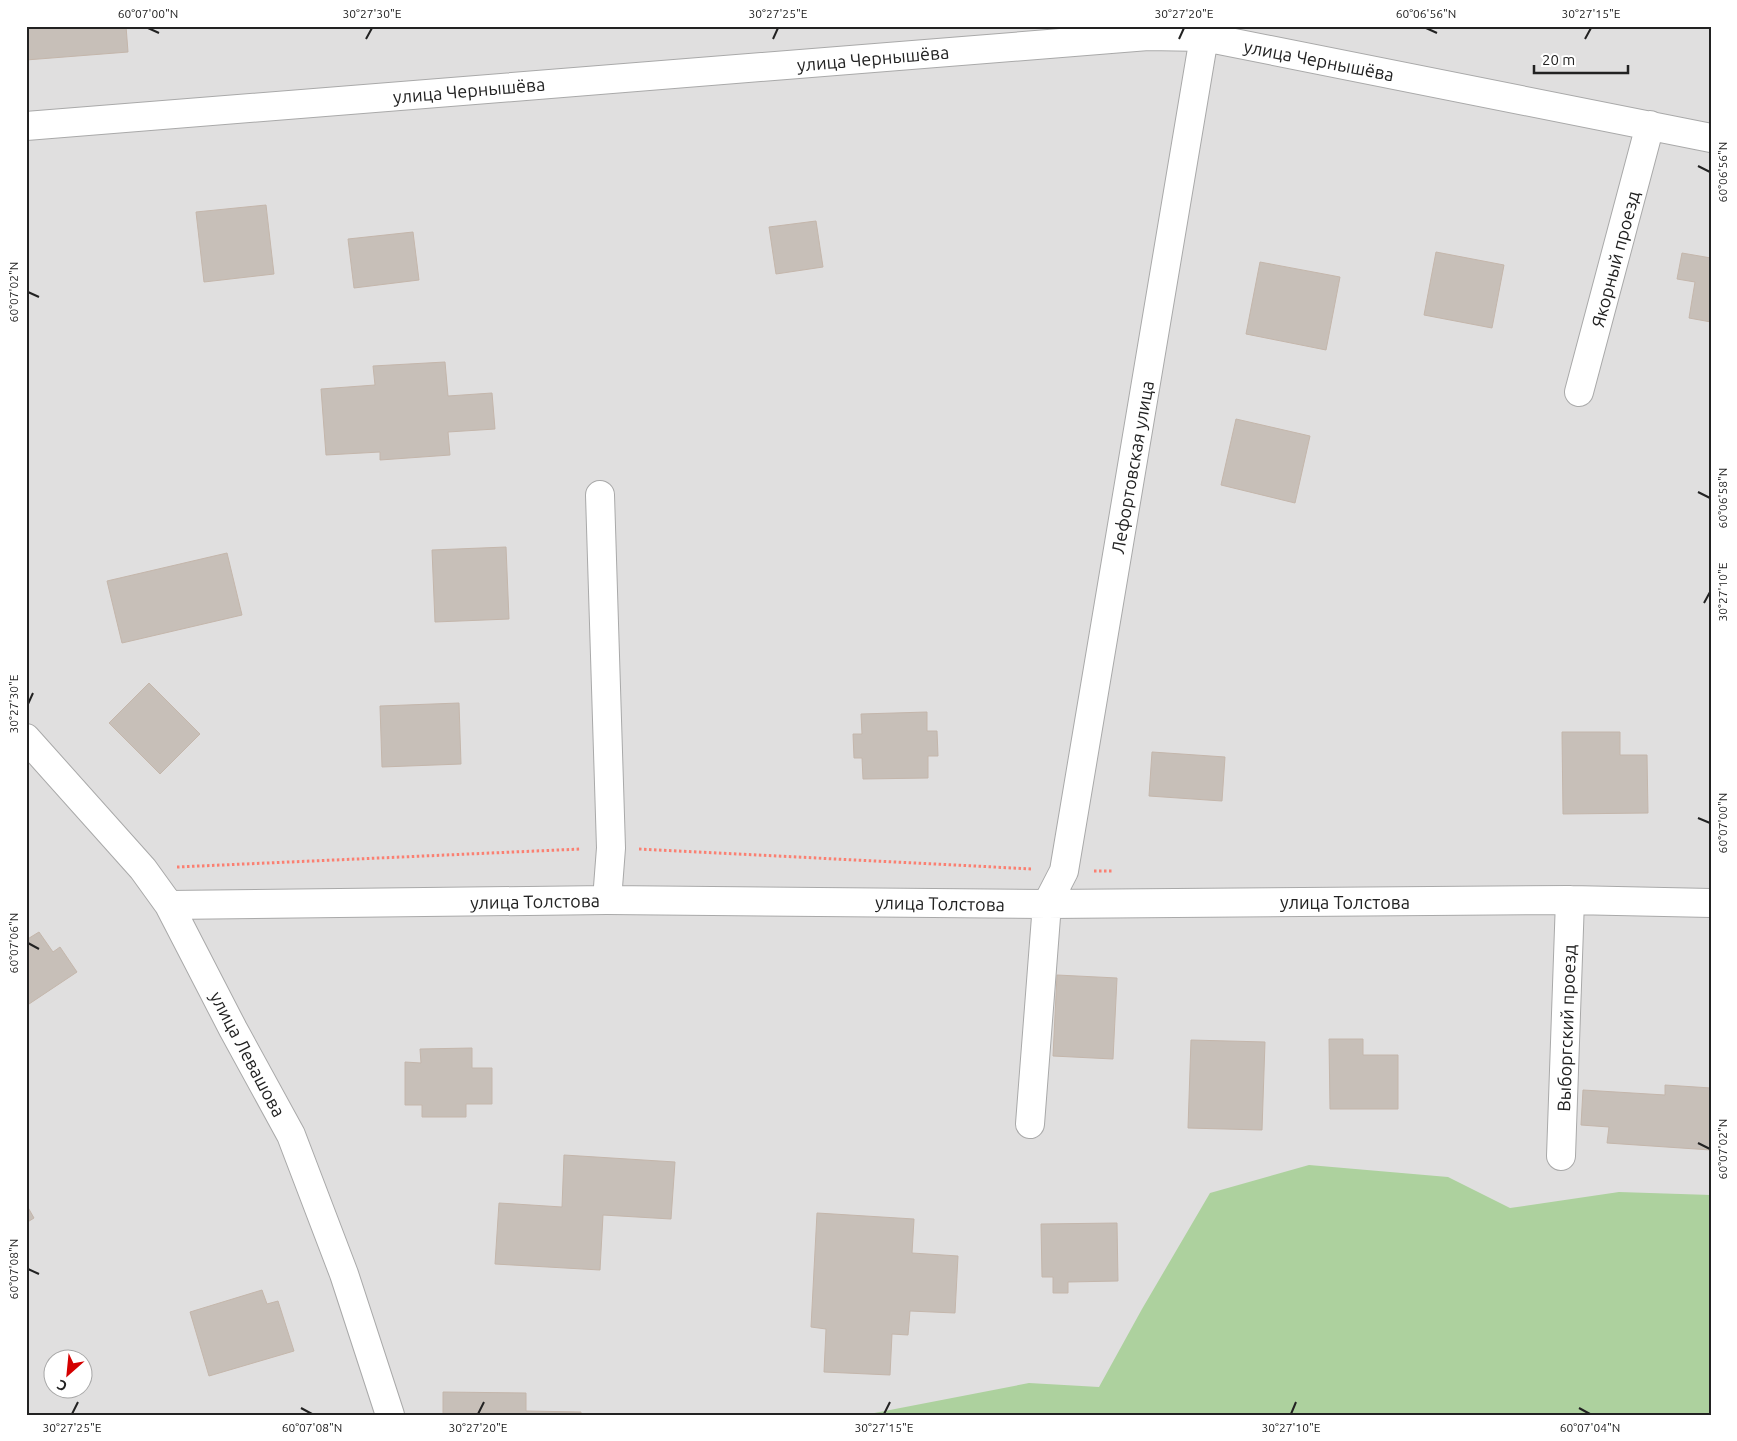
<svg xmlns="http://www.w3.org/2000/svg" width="1737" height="1441" font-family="Ubuntu,sans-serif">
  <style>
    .residential { fill: #e0dfdf; fill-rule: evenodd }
    .forest { fill: #add19e }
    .building { fill: #c7bfb8; stroke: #c4b6ab }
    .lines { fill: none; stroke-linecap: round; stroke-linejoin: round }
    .minor-casing { stroke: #a9a9a9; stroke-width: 30 }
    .path { stroke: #fa8072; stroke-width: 3; stroke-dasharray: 2.5 2.5; stroke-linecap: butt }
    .minor { stroke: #fff; stroke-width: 28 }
    .ticks { fill: none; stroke: #222; stroke-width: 2 }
    .labels { text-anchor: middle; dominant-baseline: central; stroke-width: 5; stroke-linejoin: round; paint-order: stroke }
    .street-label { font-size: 18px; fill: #222; stroke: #fff }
    .neatline { fill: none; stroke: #222; stroke-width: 2 }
    .ticks-label { font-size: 12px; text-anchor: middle; fill: #222 }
  </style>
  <rect width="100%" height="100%" fill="#f2efe9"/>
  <!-- residential -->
  <path class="residential" d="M26 26H1711V1415H26ZM52 1358H82V1388H52Z"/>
  <!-- forest -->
  <path class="forest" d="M1309 1165 1448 1177 1510 1208 1619 1192 1711 1195V1415H864L1029 1383 1099 1387 1142 1309 1210 1193Z"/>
  <!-- building -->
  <path class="building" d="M26 26H126L128 52 26 60Z
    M266 205 274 274 204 282 196 212Z
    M816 221 823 267 776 274 769 227Z
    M413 232 419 280 354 288 348 239Z
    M1436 252 1504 265 1492 328 1424 315Z
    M1682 253 1711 258V322L1689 318 1695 282 1677 279Z
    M1260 262 1340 277 1326 350 1246 334Z
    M445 362 448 396 492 393 495 429 448 432 450 455 380 460V452L326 455 321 389 375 385 373 366Z
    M1236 419 1310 436 1295 503 1221 485Z
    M506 547 509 619 435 622 432 550Z
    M227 553 242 615 122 643 107 581Z
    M149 683 200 734 160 774 109 723Z
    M459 703 461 764 382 767 380 706Z
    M927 712V731H937L938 756H928V778L863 779 862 758H854L853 734H862L861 714Z
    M1562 732H1620V755H1647L1648 813 1563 814Z
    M1152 752 1225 757 1222 801 1149 796Z
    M39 932 53 952 60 947 77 972 26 1006V940Z
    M1057 975 1117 978 1113 1059 1053 1056Z
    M1329 1039H1363V1055H1398V1109H1330Z
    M1191 1040 1265 1042 1262 1130 1188 1128Z
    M472 1048V1068H492V1104H466V1117H422V1105H405V1062L421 1063 420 1049Z
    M1665 1085 1711 1088V1150L1607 1143 1609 1127 1581 1125 1583 1090 1665 1095Z
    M564 1155 675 1162 671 1219 603 1215 600 1270 495 1264 499 1203 562 1207Z
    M26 1204 34 1218 26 1223Z
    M817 1213 914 1219 912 1253 958 1256 955 1313 910 1311 908 1335 892 1334 890 1375 824 1372 826 1329 811 1327Z
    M1117 1223 1118 1281 1068 1282V1293H1053V1277H1042L1041 1224Z
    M262 1290 267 1304 278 1301 294 1351 209 1376 190 1312Z
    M443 1392 526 1393V1411L581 1412V1415H443Z"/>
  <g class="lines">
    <defs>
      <path id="minor" d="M26 126 1148 36 1204 37 1711 138
        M1579 392 1650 125
        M600 495 611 848 607 900
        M26 738 143 869 169 905 233 1029 291 1135 344 1274 390 1415
        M169 905 607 900 1047 904 1570 900 1711 903
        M1030 1124 1047 904 1064 871 1204 37V26
        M1561 1156 1570 900"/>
    </defs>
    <!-- minor casing -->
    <use href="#minor" class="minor-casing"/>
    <!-- path -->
    <path class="path" d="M639 849 1033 869
      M177 867 581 849
      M1094 871H1113"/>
    <!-- minor -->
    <use href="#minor" class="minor"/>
  </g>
  <!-- ticks -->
  <path class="ticks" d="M148 28 159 33M1426 28 1437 33M366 39 372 28M773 39 778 28M1179 39 1184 28M1585 39 1591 28M1698 166 1710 172M28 292 39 297M1698 492 1710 498M1704 603 1710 592M28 704 33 693M1698 818 1710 823M28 943 39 949M1698 1143 1710 1149M28 1269 39 1274M301 1408 312 1414M1579 1408 1590 1414M72 1414 78 1402M478 1414 484 1402M884 1414 890 1402M1291 1414 1296 1402"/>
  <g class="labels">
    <!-- street labels -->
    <g class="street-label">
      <text transform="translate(873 58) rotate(-5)">улица Чернышёва</text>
      <text transform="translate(1319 60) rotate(11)">улица Чернышёва</text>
      <text transform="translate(469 90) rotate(-5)">улица Чернышёва</text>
      <text transform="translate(1615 259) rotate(-75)">Якорный проезд</text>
      <text transform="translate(1132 467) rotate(-80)">Лефортовская улица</text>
      <text transform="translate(535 901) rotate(-1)">улица Толстова</text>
      <text x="1345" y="902">улица Толстова</text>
      <text transform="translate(940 903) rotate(1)">улица Толстова</text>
      <text transform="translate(1566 1028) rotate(-88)">Выборгский проезд</text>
      <text transform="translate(248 1054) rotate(62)">улица Левашова</text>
    </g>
  </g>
  <!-- border -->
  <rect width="1737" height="1441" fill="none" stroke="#ffffff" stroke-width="55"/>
  <!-- north arrow -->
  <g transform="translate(68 1374) rotate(207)"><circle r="24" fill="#ffffff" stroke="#a7a7a7"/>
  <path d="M0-4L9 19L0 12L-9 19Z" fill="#d40000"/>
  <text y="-8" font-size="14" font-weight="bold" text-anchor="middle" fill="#222222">С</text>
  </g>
  <!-- scale -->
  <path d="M1534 65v8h94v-8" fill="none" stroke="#222222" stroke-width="2.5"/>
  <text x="1542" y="65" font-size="15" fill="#222222" stroke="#ffffff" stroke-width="4" paint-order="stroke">20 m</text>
  <rect x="28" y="28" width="1682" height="1386" class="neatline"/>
  <g class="ticks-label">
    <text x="148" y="18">60°07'00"N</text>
    <text x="372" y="18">30°27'30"E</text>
    <text x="778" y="18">30°27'25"E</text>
    <text x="1184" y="18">30°27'20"E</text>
    <text x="1426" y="18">60°06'56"N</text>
    <text x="1591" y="18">30°27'15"E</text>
    <text transform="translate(1723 172) rotate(-90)" y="4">60°06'56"N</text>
    <text transform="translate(14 292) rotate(-90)" y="4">60°07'02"N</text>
    <text transform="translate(1723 498) rotate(-90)" y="4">60°06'58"N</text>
    <text transform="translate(1723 592) rotate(-90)" y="4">30°27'10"E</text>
    <text transform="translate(14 704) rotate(-90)" y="4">30°27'30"E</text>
    <text transform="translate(1723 823) rotate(-90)" y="4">60°07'00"N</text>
    <text transform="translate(14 943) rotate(-90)" y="4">60°07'06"N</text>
    <text transform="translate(1723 1149) rotate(-90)" y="4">60°07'02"N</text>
    <text transform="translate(14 1269) rotate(-90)" y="4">60°07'08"N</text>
    <text x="72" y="1432">30°27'25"E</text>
    <text x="312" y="1432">60°07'08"N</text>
    <text x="478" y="1432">30°27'20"E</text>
    <text x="884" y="1432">30°27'15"E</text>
    <text x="1291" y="1432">30°27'10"E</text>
    <text x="1590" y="1432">60°07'04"N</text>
  </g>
</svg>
